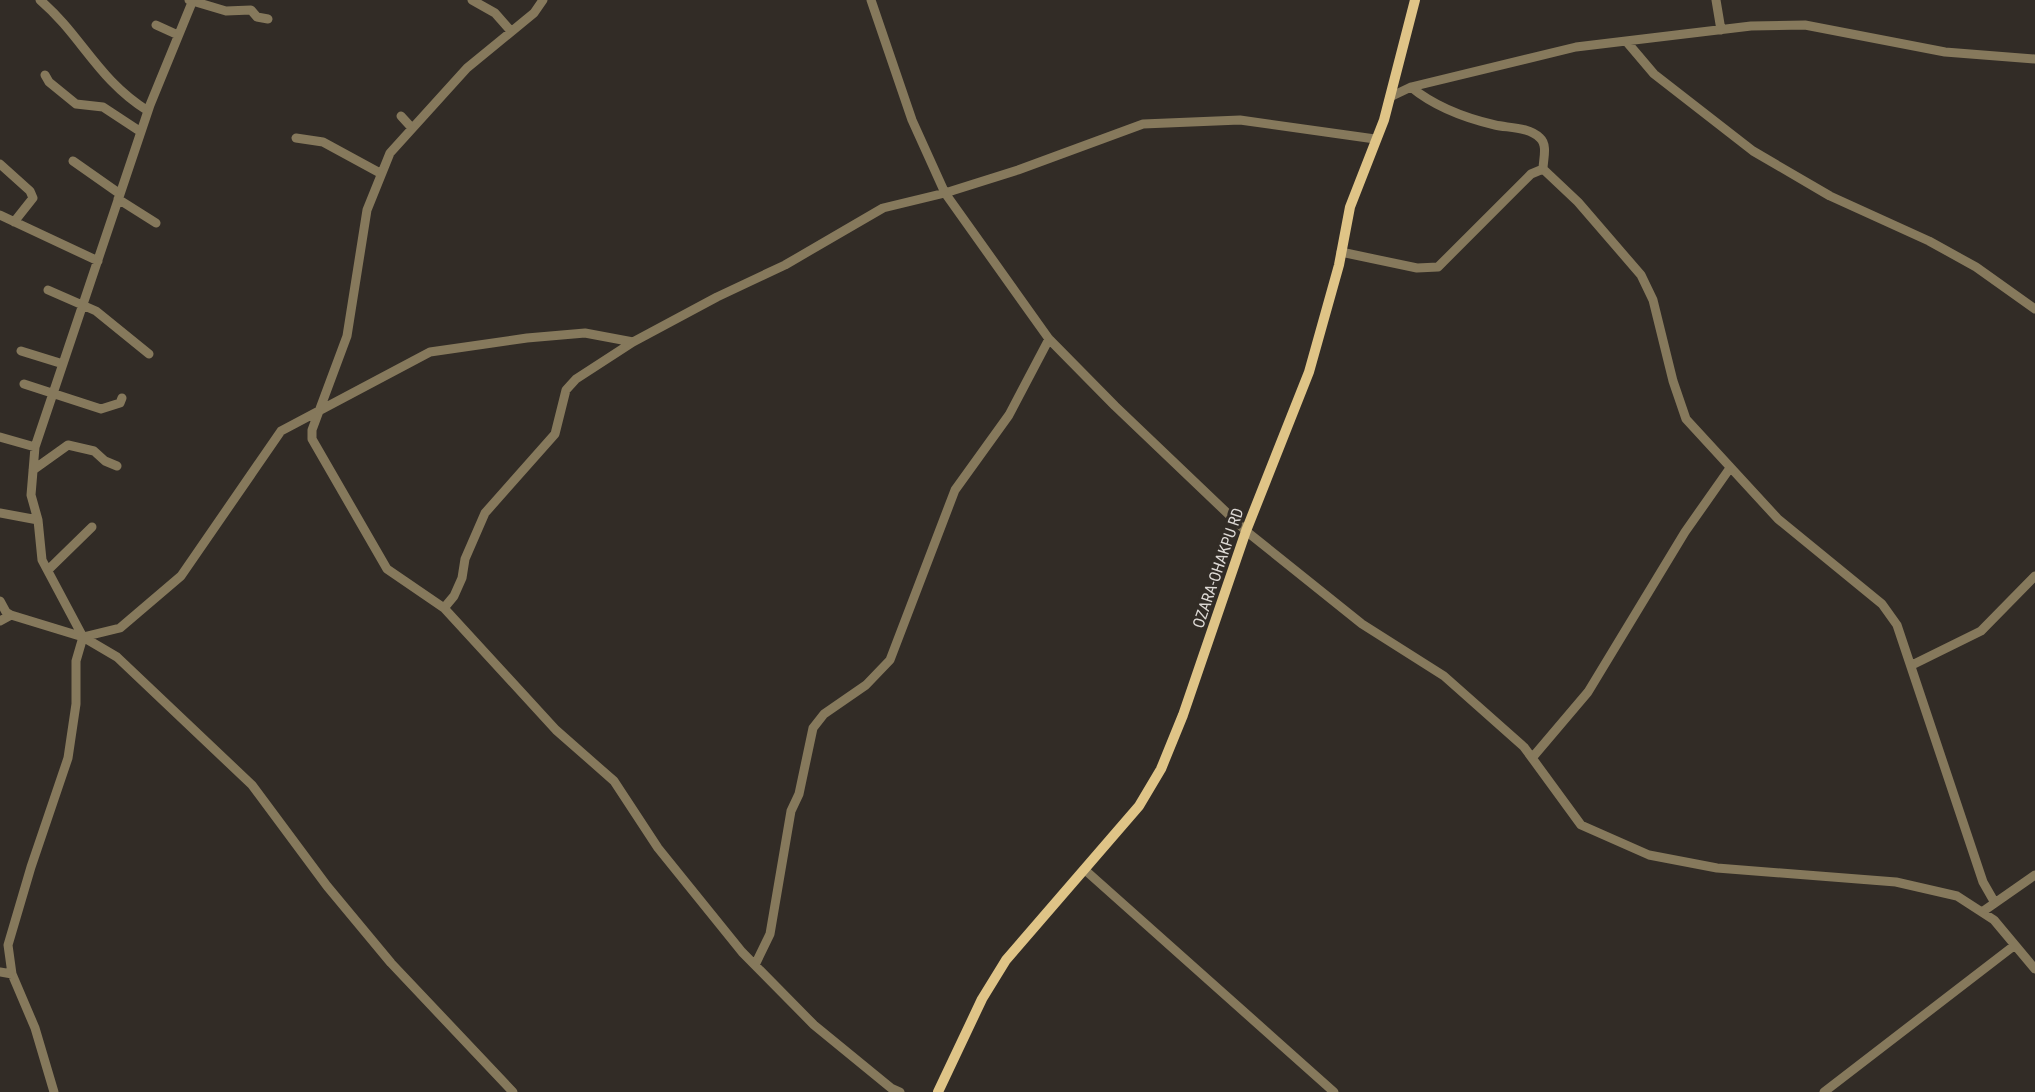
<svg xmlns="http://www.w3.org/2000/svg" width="2035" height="1092" font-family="'Roboto Condensed',sans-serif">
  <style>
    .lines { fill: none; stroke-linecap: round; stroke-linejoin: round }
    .minor { stroke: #86795c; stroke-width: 9 }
    .major { stroke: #dfc487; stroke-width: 10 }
    .labels { text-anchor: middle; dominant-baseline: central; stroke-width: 6; stroke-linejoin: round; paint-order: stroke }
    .street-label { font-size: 16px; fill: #dcd8d4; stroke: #322c26 }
  </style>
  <rect width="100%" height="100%" fill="#322c26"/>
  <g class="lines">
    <!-- minor -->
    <path class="minor" d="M40 0C82 36 97 79 148 111
      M189 0 226 11 251 10 257 17 268 19
      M193 0 150 105 35 447 31 495 38 520 42 560 83 637 117 657 252 785 327 886 391 963 513 1092
      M472 0 495 13 510 30
      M543 0 534 13 467 68 390 153 367 210 347 336 312 430V439L387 569 444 608 556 730 614 781 658 848 742 952 814 1025 891 1088 900 1092
      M871 0 912 120 945 193 1049 339 1115 406 1246 531 1362 624 1444 676 1524 747 1581 825 1649 855 1717 868 1896 882 1957 896 1994 920 2035 969
      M1716 0 1721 30
      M156 25 178 35
      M1626 41 1654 74 1753 151 1830 196 1929 241 1976 267 2035 309
      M45 75 49 82 76 104 103 107 141 132
      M1411 87C1435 107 1465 118 1495 125 1509 128 1529 127 1540 138 1548 145 1543 160 1543 169L1578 202 1641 275 1653 300 1673 381 1686 419 1778 519 1882 604 1897 625 1983 882 1995 903
      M1390 97 1411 87 1576 47 1751 26 1805 25 1945 52 2035 59
      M401 116 411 127
      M296 138 323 142 380 173
      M73 161 120 194
      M0 164 30 191 33 198 14 222
      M118 199 156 223
      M0 215 98 261
      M1341 252 1417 268 1438 267 1531 174 1543 169
      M48 290 96 311 149 354
      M21 351 63 364
      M24 384 101 409 120 403 122 398
      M0 437 35 447
      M33 470 68 445 94 451 105 461 117 466
      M0 513 38 520
      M48 570 92 527
      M0 601 6 612 11 615
      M444 608 454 596 462 578 465 559 485 513 555 434 566 390 576 379 633 342 717 297 785 265 883 208 945 193 1018 170 1143 124 1240 120 1375 139
      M0 621 11 615 83 637 120 628 181 576 281 431 430 352 527 338 585 333 633 342
      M1912 665 1981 631 2035 576
      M1532 758 1588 692 1685 532 1730 468
      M1085 870 1334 1092
      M1982 912 2035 875
      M755 965 770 934 791 811 799 794 813 728 824 714 866 685 890 660 955 490 1009 415 1049 339
      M0 972 12 974
      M54 1092 35 1028 12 974 8 945 31 867 68 758 76 704V661L83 637
      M1824 1092 2015 945"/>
    <!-- major -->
    <path class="major" d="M938 1092 982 999 1006 960 1139 806 1161 769 1183 715 1246 531 1309 372 1339 265 1350 207 1384 120 1415 0"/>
  </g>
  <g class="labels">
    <!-- street labels -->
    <g class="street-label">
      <text transform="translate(1218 568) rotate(-71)">OZARA-OHAKPU RD</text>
    </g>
  </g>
</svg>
